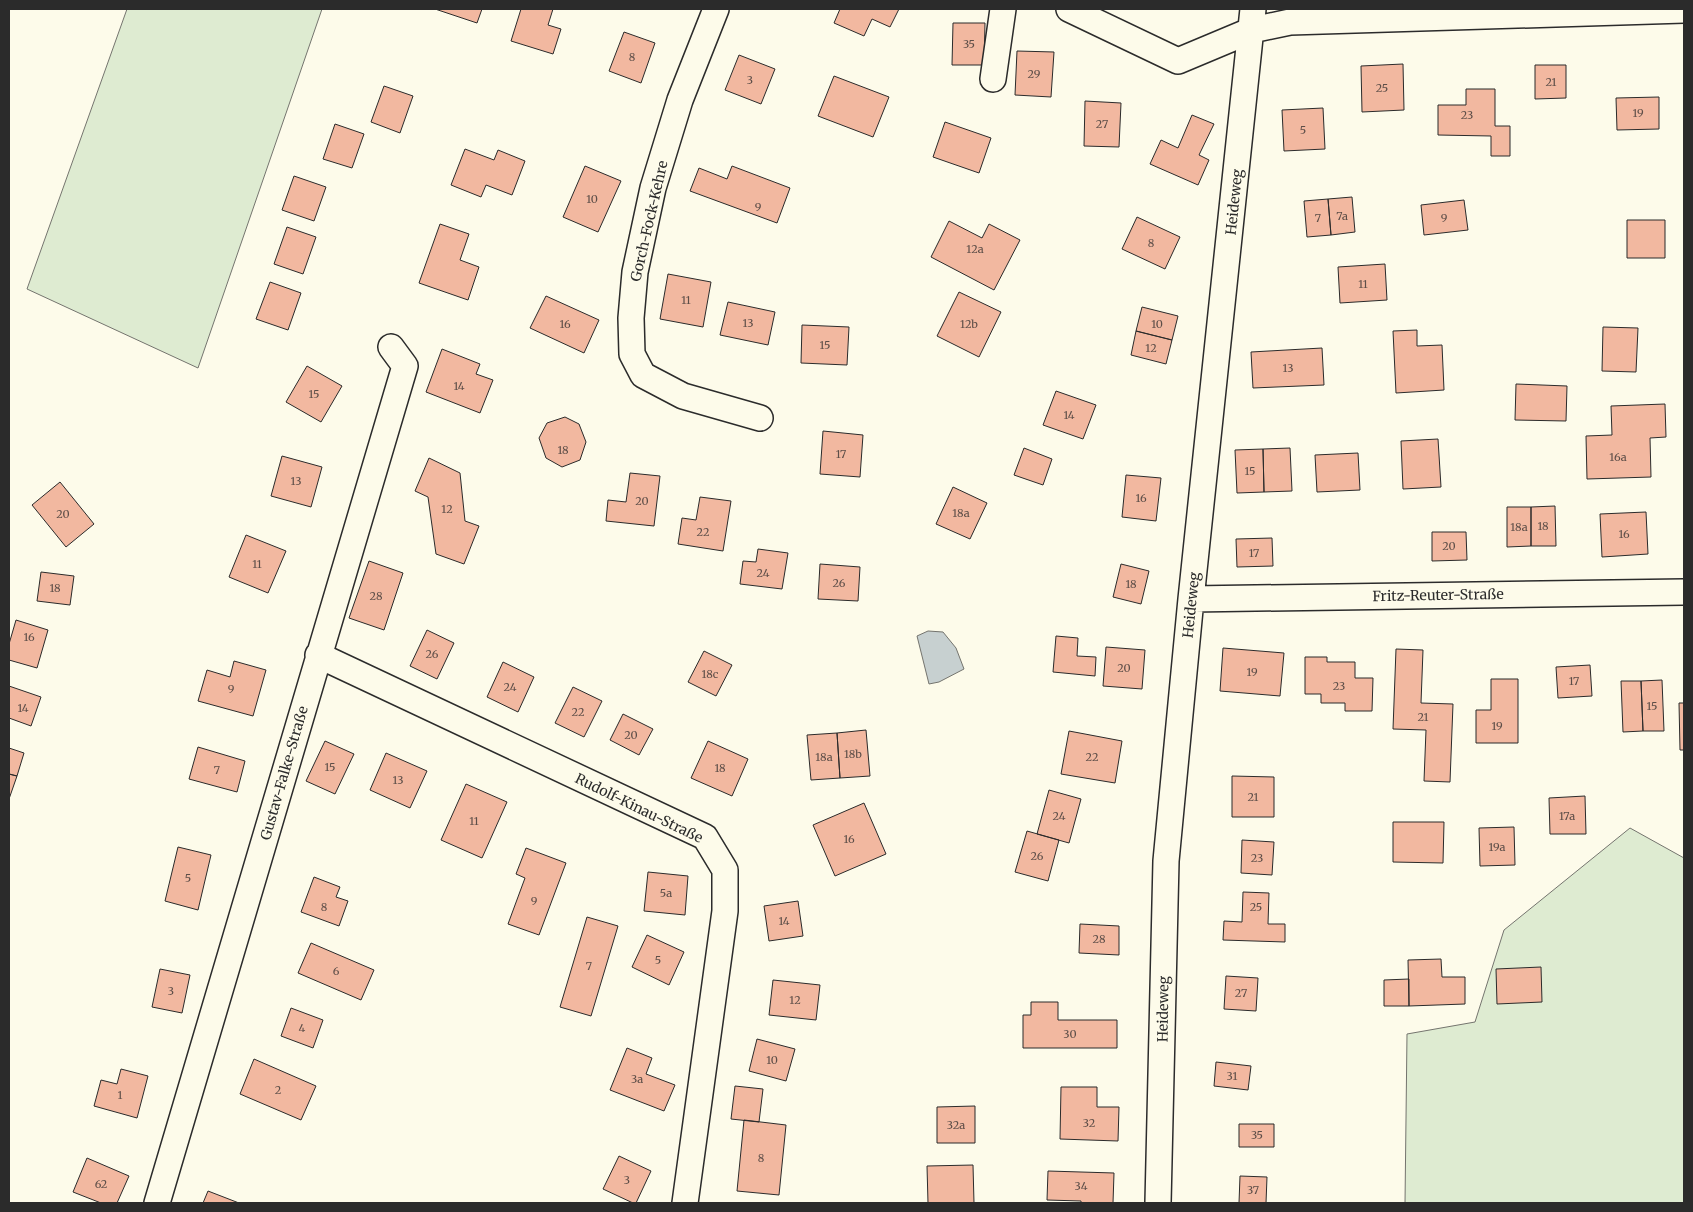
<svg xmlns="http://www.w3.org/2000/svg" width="1693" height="1212" font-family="Merriweather,serif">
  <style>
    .green { fill: #deebd1; stroke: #74746e }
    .water { fill: #c7d0d0; stroke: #74746e }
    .building { fill: #f2b8a0; stroke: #2b2b2b }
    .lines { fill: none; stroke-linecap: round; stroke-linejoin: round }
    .minor-casing { stroke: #2b2b2b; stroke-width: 28 }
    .minor { stroke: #fdfbea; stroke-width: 25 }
    .labels { text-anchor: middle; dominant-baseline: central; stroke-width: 4; stroke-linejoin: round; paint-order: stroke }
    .number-label { font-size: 11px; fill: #5d4e48 }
    .street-label { font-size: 14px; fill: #2b2b2b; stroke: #fdfbea }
  </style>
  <rect width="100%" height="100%" fill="#fdfbea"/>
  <!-- green -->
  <path class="green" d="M127 9H322L198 368 27 289Z
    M1630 828 1684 858V1203H1405L1407 1034 1475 1022 1504 930Z"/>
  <!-- water -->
  <path class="water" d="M928 631 943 632 956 648 964 669 939 682 929 684 917 636Z"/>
  <!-- building -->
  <path class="building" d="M435 9H482L477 23Z
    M521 9H553L548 25 561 29 553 54 511 41Z
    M840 9H899L890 27 872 19 864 36 834 23Z
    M953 23H985L984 65H952Z
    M624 32 655 43 641 83 609 71Z
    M1017 51 1054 52 1051 97 1015 95Z
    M739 55 775 69 761 104 725 90Z
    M1403 64 1404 110 1362 112 1361 66Z
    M1535 65H1566V98L1535 99Z
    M834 76 889 97 873 137 818 116Z
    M384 86 413 96 400 133 371 122Z
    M1466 89H1495V126H1510V156H1491V136L1438 135V105H1466Z
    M1659 97V129L1617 130 1616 98Z
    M1085 101 1121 103 1119 147 1084 146Z
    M1323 108 1325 149 1284 151 1282 110Z
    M1192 115 1214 124 1199 155 1209 160 1198 185 1150 164 1161 140 1178 148Z
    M945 122 991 138 979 173 933 157Z
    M335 124 364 134 352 168 323 159Z
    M465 149 494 160 498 150 525 161 512 195 486 185 481 197 451 185Z
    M585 166 621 181 598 232 563 217Z
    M732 166 790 188 777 223 690 191 699 168 727 179Z
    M294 176 326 187 314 221 282 210Z
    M1352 197 1355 232 1331 235 1328 199Z
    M1328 199 1331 235 1307 237 1304 201Z
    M1464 200 1468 230 1424 235 1421 205Z
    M1137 217 1180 237 1165 269 1122 249Z
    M1627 220H1665V258H1627Z
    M949 221 982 238 989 224 1020 240 994 290 931 257Z
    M440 224 469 234 460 260 479 267 468 300 419 283Z
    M287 227 316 237 303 274 274 264Z
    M1385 264 1387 300 1340 303 1338 267Z
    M668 274 711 282 703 327 660 319Z
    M270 282 301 293 288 330 256 319Z
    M959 292 1001 312 979 357 937 336Z
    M546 296 599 320 584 353 530 328Z
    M728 302 775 312 768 345 720 335Z
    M1142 307 1178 316 1172 340 1136 331Z
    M802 325 849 327 847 365 801 363Z
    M1603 327 1638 328 1636 372 1602 371Z
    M1417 330V346L1442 345 1444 390 1396 393 1393 331Z
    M1136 331 1172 340 1166 364 1131 355Z
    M1322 348 1324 385 1253 388 1251 352Z
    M442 349 480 364 476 374 493 380 480 413 426 392Z
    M307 366 342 386 321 422 286 402Z
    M1516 384 1567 386 1566 421 1515 420Z
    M1056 391 1096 405 1083 439 1043 425Z
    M1665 404 1666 437 1650 438 1651 477 1587 479 1586 436 1612 435 1611 406Z
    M565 417 579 424 586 442 580 460 562 467 546 458 539 438 547 423Z
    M823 431 863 435 860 477 820 474Z
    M1438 439 1441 487 1403 489 1401 441Z
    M1024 448 1052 459 1043 485 1014 475Z
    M1290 448 1292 491 1264 492 1263 449Z
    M1263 449 1264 492 1237 493 1235 450Z
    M1358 453 1360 490 1317 492 1315 455Z
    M282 456 322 467 311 507 271 496Z
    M429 458 460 473 465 521 479 526 464 564 436 554 428 497 415 491Z
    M630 473 660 476 654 526 606 521 608 500 626 502Z
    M1126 475 1161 478 1156 521 1122 517Z
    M60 482 94 524 66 547 32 505Z
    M953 487 987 503 970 539 936 524Z
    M700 497 731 501 723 551 678 544 682 518 696 520Z
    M1555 506 1556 546H1531V507Z
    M1507 507H1531V546L1507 547Z
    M1646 512 1648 554 1602 557 1600 514Z
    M1432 532H1466L1467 560 1432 561Z
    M246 535 286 551 268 593 229 577Z
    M1272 538 1273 566 1237 567 1236 539Z
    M758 549 788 553 782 589 740 584 743 561 756 562Z
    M369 561 403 573 384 630 349 618Z
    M820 564 860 567 858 601 818 599Z
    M1121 564 1149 571 1141 604 1113 597Z
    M41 572 74 576 70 605 37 601Z
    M16 620 48 630 37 668 9 660V644Z
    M427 630 454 643 437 679 410 666Z
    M1056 636 1078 638 1077 656 1096 657 1095 676 1053 672Z
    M1106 647 1145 650 1142 689 1103 686Z
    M1223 648 1284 653 1280 696 1220 691Z
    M1396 649 1423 650 1421 703 1453 704 1450 782 1424 781 1426 730 1393 729Z
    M704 651 732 665 716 696 688 682Z
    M1305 657H1327V662H1355V678H1373L1372 711H1345V703H1321V694H1305Z
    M234 661 266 670 253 716 198 701 207 670 230 677Z
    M503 662 534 677 518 712 487 697Z
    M1590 665 1592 696 1558 698 1556 667Z
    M1491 679H1518V743H1476V710H1491Z
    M1662 680 1664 731H1643L1641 681Z
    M1621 681H1641L1643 731 1623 732Z
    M9 686 41 697 31 726 9 718Z
    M573 687 602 701 584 737 555 723Z
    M1679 703H1684V750H1680Z
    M623 714 653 729 639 755 610 740Z
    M866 730 870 776 840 778 837 733Z
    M1069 731 1122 741 1115 783 1061 774Z
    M837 733 840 778 811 780 807 735Z
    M325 741 354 754 335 794 306 781Z
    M708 741 748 759 732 796 691 778Z
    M198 747 245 761 237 792 189 779Z
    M9 748 24 753 17 776 9 774Z
    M386 753 427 771 410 808 370 790Z
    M9 774 17 776 9 799Z
    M1232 776 1274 777V817H1232Z
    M466 784 507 802 482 858 441 840Z
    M1049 790 1081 799 1069 843 1037 834Z
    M1585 796 1586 834H1550L1549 798Z
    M864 803 886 854 835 876 813 825Z
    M1393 822H1444L1443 863 1393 862Z
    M1514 827 1515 865 1480 866 1479 828Z
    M1027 831 1059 840 1048 881 1015 872Z
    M1242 840 1274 842 1272 875 1241 873Z
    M178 847 211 855 198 910 165 901Z
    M526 848 566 863 539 935 508 924 525 878 516 874Z
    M648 872 688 876 685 915 644 911Z
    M314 877 340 887 336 897 348 901 339 926 301 912Z
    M1243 892 1269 893 1268 924H1285V942L1223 940 1224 921 1242 922Z
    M798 901 803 936 769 941 764 906Z
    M587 917 618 926 591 1016 560 1007Z
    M1080 924 1119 926V955L1079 953Z
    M647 935 684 952 669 985 632 967Z
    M311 943 374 970 361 1000 298 973Z
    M1441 959 1442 977H1465V1004L1409 1006 1408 960Z
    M1541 967 1542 1002 1497 1004 1496 969Z
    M160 969 190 975 182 1013 152 1007Z
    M1226 976 1258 978 1256 1011 1224 1009Z
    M1409 979V1006H1384V980Z
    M773 980 820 985 816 1020 769 1015Z
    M1031 1002H1058V1020H1117V1048H1023V1015H1031Z
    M291 1008 323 1020 313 1048 281 1036Z
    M757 1039 795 1049 786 1081 749 1071Z
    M627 1048 652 1058 646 1074 675 1085 664 1111 610 1090Z
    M254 1059 316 1086 301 1120 240 1094Z
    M1216 1062 1251 1066 1248 1090 1214 1086Z
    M121 1069 148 1076 137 1118 94 1106 101 1080 117 1084Z
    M735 1086 763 1089 759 1122 731 1119Z
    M1061 1087H1097V1107H1119L1118 1141 1060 1139Z
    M975 1106V1143H937V1107Z
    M744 1120 786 1125 779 1195 737 1191Z
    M1239 1124H1274V1147H1239Z
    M619 1156 651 1171 636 1203H633L603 1189Z
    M87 1158 129 1176 117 1203H101L73 1192Z
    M973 1165 974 1203H928L927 1166Z
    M1048 1171 1114 1173 1113 1203H1081V1201L1047 1200Z
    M1240 1176 1267 1177 1266 1203H1239Z
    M208 1191 239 1203H203Z"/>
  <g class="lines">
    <defs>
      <path id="minor" d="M716 9 680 100 653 188 635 272 631 318 632 354 643 375 683 396 760 418
        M1069 9 1178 61 1252 30 1290 22 1684 10
        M993 79 1003 9
        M1191 599 1684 592
        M318 655 705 837 725 870V911L685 1203
        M157 1203 405 366 391 347
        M1158 1203 1166 861 1191 599 1253 9"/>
    </defs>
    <!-- minor casing -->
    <use href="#minor" class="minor-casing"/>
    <!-- minor -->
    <use href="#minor" class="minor"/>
  </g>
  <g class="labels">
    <!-- number labels -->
    <g class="number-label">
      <text x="969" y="44">35</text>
      <text x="632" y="57">8</text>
      <text x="1034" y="74">29</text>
      <text x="750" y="80">3</text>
      <text x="1551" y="82">21</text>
      <text x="1382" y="88">25</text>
      <text x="1638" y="113">19</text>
      <text x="1467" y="115">23</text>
      <text x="1102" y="124">27</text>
      <text x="1303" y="130">5</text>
      <text x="592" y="199">10</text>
      <text x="758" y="207">9</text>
      <text x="1342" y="216">7a</text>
      <text x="1318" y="218">7</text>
      <text x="1444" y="218">9</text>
      <text x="1151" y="243">8</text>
      <text x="975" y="249">12a</text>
      <text x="1363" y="284">11</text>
      <text x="686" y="300">11</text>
      <text x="748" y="323">13</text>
      <text x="565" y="324">16</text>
      <text x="969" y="324">12b</text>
      <text x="1157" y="324">10</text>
      <text x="825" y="345">15</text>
      <text x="1151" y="348">12</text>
      <text x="1288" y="368">13</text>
      <text x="459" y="386">14</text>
      <text x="314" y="394">15</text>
      <text x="1069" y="415">14</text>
      <text x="563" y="450">18</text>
      <text x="841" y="454">17</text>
      <text x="1618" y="457">16a</text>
      <text x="1250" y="471">15</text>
      <text x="296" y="481">13</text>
      <text x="1141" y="498">16</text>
      <text x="642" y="501">20</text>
      <text x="447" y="509">12</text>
      <text x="961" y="513">18a</text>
      <text x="63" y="514">20</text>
      <text x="1543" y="526">18</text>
      <text x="1519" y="527">18a</text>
      <text x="703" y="532">22</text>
      <text x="1624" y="534">16</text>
      <text x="1449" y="546">20</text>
      <text x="1254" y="553">17</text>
      <text x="257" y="564">11</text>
      <text x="763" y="573">24</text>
      <text x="839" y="583">26</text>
      <text x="1131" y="584">18</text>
      <text x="55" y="588">18</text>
      <text x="376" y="596">28</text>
      <text x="29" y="637">16</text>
      <text x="432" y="654">26</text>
      <text x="1124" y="668">20</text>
      <text x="1252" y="672">19</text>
      <text x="710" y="674">18c</text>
      <text x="1574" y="681">17</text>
      <text x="1339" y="686">23</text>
      <text x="510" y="687">24</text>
      <text x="231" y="689">9</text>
      <text x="1652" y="706">15</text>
      <text x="23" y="708">14</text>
      <text x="578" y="712">22</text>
      <text x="1423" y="717">21</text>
      <text x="1497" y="726">19</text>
      <text x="631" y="735">20</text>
      <text x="853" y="754">18b</text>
      <text x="824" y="757">18a</text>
      <text x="1092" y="757">22</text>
      <text x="330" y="767">15</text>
      <text x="720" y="768">18</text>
      <text x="217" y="770">7</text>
      <text x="398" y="780">13</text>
      <text x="1253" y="797">21</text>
      <text x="1059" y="816">24</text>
      <text x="1567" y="816">17a</text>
      <text x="474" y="821">11</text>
      <text x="849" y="839">16</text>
      <text x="1497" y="847">19a</text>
      <text x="1037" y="856">26</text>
      <text x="1257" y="858">23</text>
      <text x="188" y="878">5</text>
      <text x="666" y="893">5a</text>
      <text x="534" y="901">9</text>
      <text x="324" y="907">8</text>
      <text x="1256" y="907">25</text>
      <text x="784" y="921">14</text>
      <text x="1099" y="939">28</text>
      <text x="658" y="960">5</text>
      <text x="589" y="966">7</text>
      <text x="336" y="971">6</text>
      <text x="171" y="991">3</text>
      <text x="1241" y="993">27</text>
      <text x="795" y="1000">12</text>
      <text x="302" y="1028">4</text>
      <text x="1070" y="1034">30</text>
      <text x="772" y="1060">10</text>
      <text x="1232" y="1076">31</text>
      <text x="637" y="1079">3a</text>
      <text x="278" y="1090">2</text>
      <text x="120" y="1095">1</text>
      <text x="1089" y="1123">32</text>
      <text x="956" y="1125">32a</text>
      <text x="1257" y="1135">35</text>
      <text x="761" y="1158">8</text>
      <text x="627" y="1180">3</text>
      <text x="101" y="1184">62</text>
      <text x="1081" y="1186">34</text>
      <text x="1253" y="1190">37</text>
    </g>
    <!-- street labels -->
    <g class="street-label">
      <text transform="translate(1234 202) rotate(-84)">Heideweg</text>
      <text transform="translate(649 221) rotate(-77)">Gorch-Fock-Kehre</text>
      <text transform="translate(1438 595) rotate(-1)">Fritz-Reuter-Straße</text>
      <text transform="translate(1191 605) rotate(-84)">Heideweg</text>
      <text transform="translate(284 773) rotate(-74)">Gustav-Falke-Straße</text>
      <text transform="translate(639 808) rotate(26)">Rudolf-Kinau-Straße</text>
      <text transform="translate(1163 1009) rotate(-89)">Heideweg</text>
    </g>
  </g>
  <!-- border -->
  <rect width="1693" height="1212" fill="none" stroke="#2b2b2b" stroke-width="20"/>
</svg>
